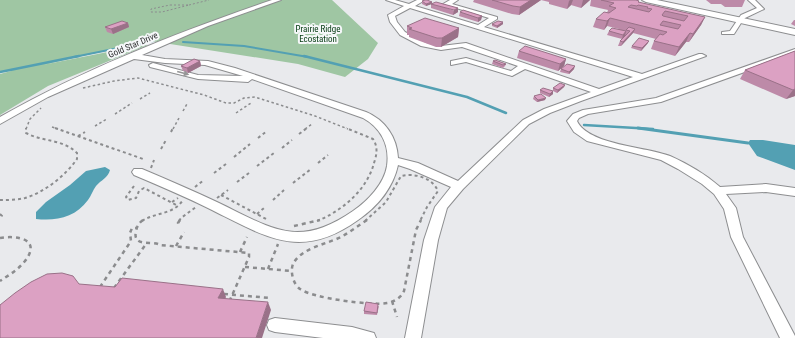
<svg xmlns="http://www.w3.org/2000/svg" width="795" height="338" font-family="'Roboto Condensed',sans-serif">
  <style>
    .green { fill: #9fc6a3 }
    .water { fill: #53a0b3 }
    .lines { fill: none; stroke-linecap: round; stroke-linejoin: round }
    .stream-far2 { stroke: #53a0b3; stroke-width: 2 }
    .stream-far1 { stroke: #53a0b3; stroke-width: 2.5 }
    .stream { stroke: #53a0b3; stroke-width: 3 }
    .minor-casing { stroke: #8d8e90; stroke-width: 2 }
    .major-casing { stroke: #8d8e90; stroke-width: 2 }
    .path-far3 { stroke: #8b8c8e; stroke-width: 1; stroke-dasharray: 2 2; stroke-linecap: butt }
    .path-far2 { stroke: #8b8c8e; stroke-width: 1.5; stroke-dasharray: 2.5 2.5; stroke-linecap: butt }
    .path-far1 { stroke: #8b8c8e; stroke-width: 2; stroke-dasharray: 3 3; stroke-linecap: butt }
    .path { stroke: #8b8c8e; stroke-width: 2.5; stroke-dasharray: 4 4; stroke-linecap: butt }
    .minor { fill: #fff; fill-rule: evenodd }
    .major { fill: #fff; fill-rule: evenodd }
    .wall { fill: #bd8aa8 }
    .shaded-wall { fill: #9a7188 }
    .building { fill: #dca1c3; stroke: #9a7188; fill-rule: evenodd }
    .oneway { fill: #969697 }
    .labels { text-anchor: middle; dominant-baseline: central; stroke-width: 4; stroke-linejoin: round; paint-order: stroke }
    .far-park-label { font-size: 9px; fill: #00380e; stroke: #f6f8fa }
    .far-street-label { font-size: 9px; fill: #2d2e2f; stroke: #f6f8fa }
  </style>
  <rect width="100%" height="100%" fill="#e9eaed"/>
  <!-- green -->
  <path class="green" d="M0 0H332L378 43 368 59 345 77 298 64 151 41 42 65 143 45H148L48 86 0 115V74L11 71 0 72Z"/>
  <!-- water -->
  <path class="water" d="M750 140H763L795 145V170L757 156 748 143Z
    M105 167 110 170C108 178 101 180 96 186 93 190 91 196 88 200 75 218 56 221 36 219V212L46 202 70 185 86 171Z"/>
  <g class="lines">
    <!-- stream-far2 -->
    <path class="stream-far2" d="M183 42 244 46 308 57
      M74 57 153 41"/>
    <!-- stream-far1 -->
    <path class="stream-far1" d="M304 56 467 97 506 113
      M0 72 79 56
      M584 125 653 129"/>
    <!-- stream -->
    <path class="stream" d="M638 128 748 143"/>
    <defs>
      <path id="minor" d="M272 0H281L208 26 142 55 165 59 208 61 235 68 366 112C385 120 397 137 398 158L418 163 458 181 523 120 544 109 591 92 525 69 512 76 466 62 451 65V61L466 58 511 71 518 66 462 47 441 50 421 46 400 35 390 22 388 15 404 6 386 0H395L409 4 417 0H425L415 6 478 25 489 18 443 4 450 0H458L452 4 497 17V19L484 27 642 74 699 54H702L706 56 581 101 550 113 529 124 463 189 447 208 438 240 421 338H405L424 240 435 207 451 187 410 169 398 165C393 188 377 207 358 220 301 261 266 237 212 210 186 197 160 186 134 175L132 172 134 169H142C168 180 194 191 219 203 273 229 298 249 353 211 368 201 384 184 387 166 390 145 381 128 363 118L252 79 248 82 198 79 150 67 149 65 153 63 198 75 243 76 205 65 165 63 134 59 48 97 0 124V117C86 68 179 32 272 0ZM410 8 633 77 599 89 466 43 441 46 426 43 405 32 397 22 395 16Z
        M748 0H755L764 9 745 18 741 23 734 34H722V32L730 31 741 15 757 8Z
        M795 49V54L661 102 588 114 579 118 577 121C588 145 647 147 670 156 688 164 705 174 720 187L766 184 795 188V196L766 192 726 194 736 208 743 237 795 336V338H780L731 237 724 209 714 194 702 184 678 169 661 160 587 141 574 132 567 121 573 114 583 110 656 98Z
        M275 318 352 327 374 333 376 338H323L275 332 269 330 267 325 269 320Z"/>
      <path id="major" d="M642 0H657L795 29V35L646 2Z"/>
    </defs>
    <!-- minor casing -->
    <use href="#minor" class="minor-casing"/>
    <!-- major casing -->
    <use href="#major" class="major-casing"/>
    <!-- path-far3 -->
    <path class="path-far3" d="M170 5H189L162 12H151V9Z
      M189 5 209 0"/>
    <!-- path-far2 -->
    <path class="path-far2" d="M83 88 114 81 138 78 204 95 226 103H234L244 98 255 97 315 116 348 129
      M140 99 150 93
      M183 111 187 104
      M236 113 251 103
      M115 114 132 103
      M95 126 107 119
      M52 127 58 129
      M26 129 30 119 41 108
      M173 129 179 118
      M305 129 312 124"/>
    <!-- path-far1 -->
    <path class="path-far1" d="M55 128 143 159
      M171 132 173 128
      M299 134 307 128
      M78 136 85 132
      M258 138 267 131
      M282 148 292 140
      M161 149 166 140
      M234 157 250 144
      M318 163 328 155
      M257 166 274 153
      M151 168 154 160
      M214 173 226 164
      M237 182 249 173
      M293 183 311 169
      M134 186 126 197 128 200 136 198 139 191 144 188 178 206
      M195 187 204 180
      M221 195 268 220
      M217 198 228 190
      M0 200C8 200 17 200 25 198 45 192 65 176 77 159V153C63 139 43 142 26 133V128
      M273 200 284 190
      M172 202 178 198
      M0 214 2 216 0 218
      M257 214 264 208
      M142 221C156 212 173 215 183 200
      M179 221 181 218 196 207
      M317 221C342 211 367 190 374 163 377 154 378 147 373 139L346 128
      M365 221 386 202 401 176C414 173 432 177 438 191L427 207 420 221"/>
    <!-- path -->
    <path class="path" d="M143 220C139 223 137 226 136 231 132 248 153 240 160 245L249 253V257L230 300
      M180 220 178 223 180 226
      M367 220C358 226 350 232 341 237 327 244 301 248 293 264 290 271 293 284 300 289 312 298 372 306 387 303 394 302 401 298 404 291L416 230 421 220
      M294 226 320 220
      M0 238C17 235 42 239 25 261 18 270 9 275 0 281
      M176 246 184 232
      M240 252 247 237
      M245 267 292 271
      M268 269 278 244
      M100 287 131 241 130 233 132 228H137
      M114 288 146 244
      M224 294 270 298
      M392 301 397 317"/>
    <!-- minor -->
    <use href="#minor" class="minor"/>
    <!-- major -->
    <use href="#major" class="major"/>
  </g>
  <!-- wall -->
  <path class="wall" d="M473 0H590L581 8 571 5 567 9 549 4V2L541 0 519 15 512 14 473 2 474 0Z
    M591 0H636L639 1V3L705 17 701 25 689 42H686L675 56 651 49 654 41 656 39 633 33 621 46H618L620 41 626 35H625L622 39 607 35 609 31 619 29 607 26 604 30 593 27 596 19 607 13 608 10 590 6Z
    M706 0H745L742 7H725L721 4H711Z
    M422 1 432 2V3L458 12 453 15 431 8V4L426 6 422 4Z
    M460 12 482 16 481 20 478 22 459 16Z
    M794 20H795V26L791 24Z
    M503 22V24L497 28 492 26V24Z
    M128 23 129 27 113 34 107 32 105 27Z
    M407 26 459 28 458 37 441 47H436L409 37V35H407Z
    M648 43 641 51 631 48 632 46Z
    M519 51 566 59 564 66 558 71 517 58Z
    M795 51V96L786 99 740 79 745 70Z
    M200 61 201 66 188 73 183 71 181 66Z
    M493 61 506 64 505 66 503 68 492 64Z
    M561 69H574L569 74 560 72Z
    M565 85 564 87 557 93 553 91V88Z
    M540 90 553 94 549 97 540 93Z
    M534 96 545 100 537 102 533 99Z
    M379 306 377 315 364 314V311Z"/>
  <!-- shaded-wall -->
  <path class="shaded-wall" d="M531 0H541L519 15 520 7Z
    M570 0H573L571 5 567 9 569 1Z
    M583 0H590L581 8Z
    M432 2V4L426 6V4Z
    M458 8V12L453 15 454 10Z
    M482 16 481 20 478 22V18Z
    M705 17 701 25 689 42 693 34Z
    M610 18 607 26 604 30 607 21Z
    M503 22V24L497 28V26Z
    M128 23 129 27 113 34 111 29Z
    M459 28 458 37 441 47 442 38Z
    M635 29 633 33 621 46 623 42Z
    M626 31 625 36 622 39 623 35Z
    M690 33 686 42 675 56 679 47Z
    M649 41 648 43 641 51 642 48Z
    M566 59 564 66 558 71 560 64Z
    M200 61 201 66 188 73 187 68Z
    M575 66 574 69 569 74V72Z
    M565 85 564 87 557 93 558 90Z
    M795 89V96L786 99 793 90Z
    M553 91V94L549 97 550 94Z
    M546 98 545 100 537 102 538 100Z
    M223 289 226 297 222 306 218 298Z
    M268 302 271 310 262 338H256Z"/>
  <!-- building -->
  <path class="building" d="M425 0H427L432 2 426 4 422 1Z
    M492 0H531L520 7 513 6Z
    M601 0H636L639 1 638 2 705 17 693 34 690 33 679 47 654 41 660 34 663 35 667 32 610 18 607 21 596 19 604 12 609 13 616 8 609 6 614 3ZM631 5 637 6 638 5 648 7 647 8 652 9 649 12 628 7ZM665 11 688 16 684 21 663 16 662 15ZM663 21 681 25 678 29 660 25Z
    M436 2 458 8 454 10 431 4Z
    M463 10 482 16 478 18 460 12Z
    M425 18 459 28 442 38H437L409 29 412 28 407 26Z
    M122 21 128 23 111 29 105 27Z
    M498 21 503 22 497 26 492 24Z
    M629 27 635 29 623 42 620 41 630 31 626 30Z
    M612 28 626 31 623 35 609 31Z
    M639 38 649 41 642 48 632 46Z
    M525 46 566 59 560 64 519 51Z
    M795 51V89L793 90 745 70Z
    M194 59 200 61 187 68 181 66Z
    M495 60 506 64 503 65 493 61Z
    M567 64 575 66 569 72 561 69Z
    M560 83 565 85 558 90 553 88Z
    M543 88 553 91 550 94 540 90Z
    M541 94 546 98 538 100 534 96Z
    M62 273 73 276 79 284 115 287 122 278 223 289 218 298 268 302 256 338H0V305L15 293 31 282 47 274Z
    M366 302 378 304 377 313 364 311Z"/>
  <!-- one-way arrows -->
  <defs><path id="oneway-solid" d="M-6-.8H1V-3.2L6.5 0L1 3.2V.8H-6Z"/></defs>
  <use class="oneway" href="#oneway-solid" transform="translate(183 73) rotate(15)"/>
  <g class="labels">
    <!-- far-park labels -->
    <g class="far-park-label">
      <text x="318" y="29">Prairie Ridge<tspan x="318" dy="10">Ecostation</tspan></text>
    </g>
    <!-- far-street labels -->
    <g class="far-street-label">
      <text transform="translate(133 45) rotate(-23)">Gold Star Drive</text>
    </g>
  </g>
</svg>
